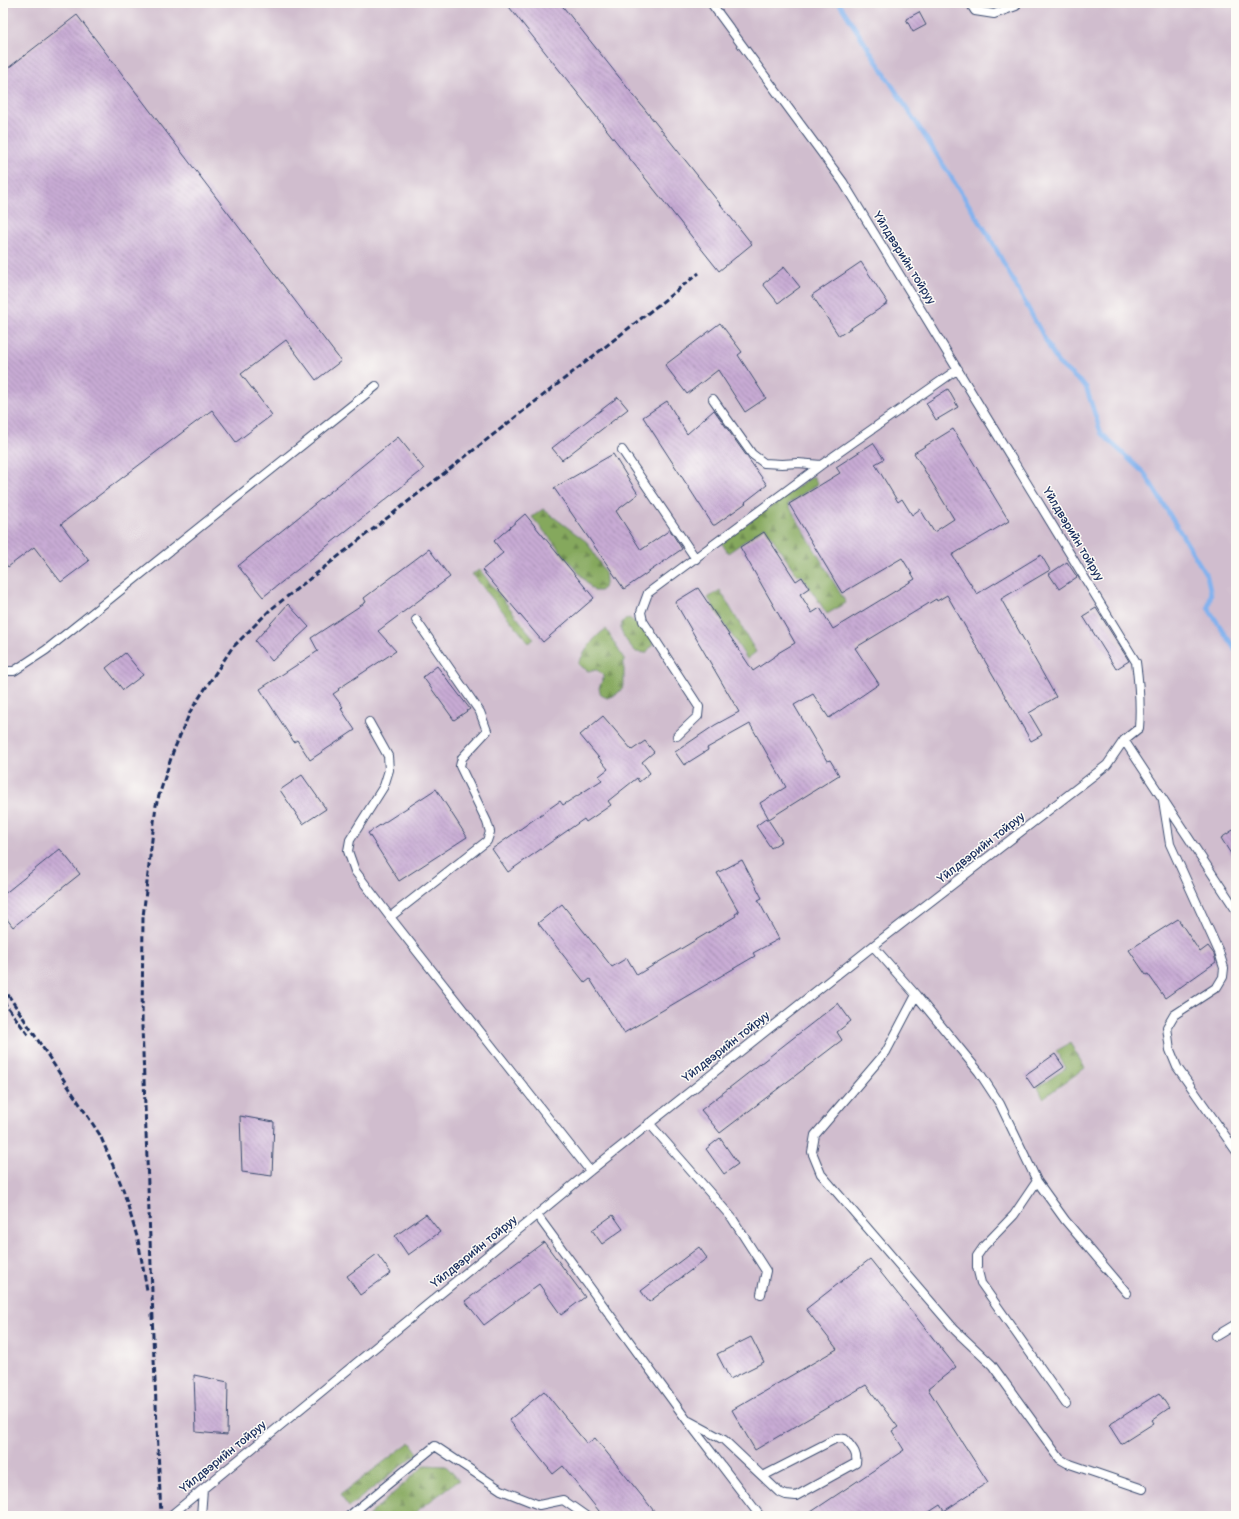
<svg xmlns="http://www.w3.org/2000/svg" width="1239" height="1519" font-family="'Balsamiq Sans',sans-serif">
  <style>
    .industrial { fill: #d0bdce }
    .forest { fill: url(#forest-firs); stroke: #506c5e }
    .lines { fill: none; stroke-linecap: round; stroke-linejoin: round }
    .stream { stroke: #83b2ee; stroke-width: 4.5 }
    .building { fill: url(#building-back-hatch) }
    .lane-casing { stroke: #3b4b6f; stroke-width: 10 }
    .lane { stroke: #fff; stroke-width: 8 }
    .rail { stroke: #1b2f5e; stroke-width: 3; stroke-dasharray: 6 3; stroke-linecap: butt }
    .labels { text-anchor: middle; dominant-baseline: central; stroke-width: 3; stroke-linejoin: round; paint-order: stroke }
    .street-label { font-size: 12px; fill: #1b2f5e; stroke: #fdfcf7 }
  </style>
  <defs>
    <pattern id="forest-firs" width="22" height="20" patternUnits="userSpaceOnUse"><rect width="22" height="20" fill="#85a85d"/><path d="M5 1l3.5 6h-7zM16 11l3.5 6h-7z" fill="#6c8950"/></pattern>
    <pattern id="building-back-hatch" width="6" height="6" patternUnits="userSpaceOnUse"><rect width="6" height="6" fill="#c8abd4"/><path d="M-1 5l2 2M0 0l6 6M5-1l2 2" fill="none" stroke="#a28caf"/></pattern>
  </defs>
  <rect width="100%" height="100%" fill="#fdfcf7"/>
  <filter id="ink" filterUnits="userSpaceOnUse"><feTurbulence type="fractalNoise" baseFrequency=".025" numOctaves="2"/><feDisplacementMap in="SourceGraphic" scale="8" xChannelSelector="R" yChannelSelector="G"/><feConvolveMatrix kernelMatrix="1 2 1 2 8 2 1 2 1" color-interpolation-filters="sRGB"/></filter>
  <filter id="wash" filterUnits="userSpaceOnUse"><feTurbulence type="fractalNoise" baseFrequency=".012" numOctaves="4" result="noise"/><feDisplacementMap in="SourceGraphic" scale="16" xChannelSelector="R" yChannelSelector="G"/><feGaussianBlur stdDeviation="0.9" result="paint"/><feColorMatrix in="noise" values="0 0 0 0 0 0 0 0 0 0 0 0 0 0 0 0 0 1.4 0 .05"/><feComposite in="paint" operator="in"/></filter>
  <g filter="url(#wash)">
    <rect width="100%" height="100%" fill="#f0e8cd"/>
    <!-- industrial -->
    <path class="industrial" d="M3 3H1236V1516H3Z"/>
    <!-- forest -->
    <path class="forest" d="M813 476 818 484 788 504 846 603 827 614 802 576 797 575 765 527 728 553 721 542Z
      M543 509 587 542 605 572 606 580 604 588 600 591H594L532 517Z
      M480 570 534 639 529 643 472 574Z
      M720 590 756 652 747 659 708 598Z
      M629 618 651 634 653 644 646 653 636 652C629 644 610 625 629 618Z
      M606 629 624 659V686L617 694 607 698 601 695 599 688 604 676 597 670 588 671 578 664C585 651 593 637 606 629Z
      M1070 1043 1085 1068 1043 1098 1038 1087 1066 1068 1056 1051Z
      M410 1442 418 1453 349 1507 340 1495Z
      M425 1465 446 1466 459 1480 410 1516H368Z"/>
    <g class="lines">
      <!-- stream -->
      <path class="stream" d="M839 3 989 236 1058 363 1086 387 1101 433 1145 474 1207 576 1211 594 1208 608 1236 651"/>
    </g>
    <g id="blocks">
      <!-- building -->
      <path class="building" d="M506 3H560L752 244 719 271Z
        M919 12 926 25 913 32 906 19Z
        M77 15 341 361 316 380 286 340 241 374 272 415 236 442 212 410 61 524 89 561 61 582 34 547 8 567 3 561V72Z
        M861 262 888 303 839 336 812 295Z
        M784 267 800 287 778 303 763 284Z
        M720 323 742 352 738 355 766 398 745 412 718 370 687 394 665 365Z
        M948 389 958 407 936 420 926 403Z
        M618 397 628 409 562 460 552 448Z
        M667 401 687 434 714 410 767 485 745 502 746 503 715 525H713L643 417Z
        M953 429 1009 521 952 555 977 594 1041 555 1050 570 1001 599 1056 697 1029 713 1042 735 1031 741 947 595 937 601 936 599 855 648 879 684 829 718 813 694 794 705 827 761 830 760 839 775 769 819 760 803 786 787 750 724 707 748 708 750 684 765 675 752 715 725 739 712 675 602 698 588 753 671 778 654V653L795 643 740 547 764 532 796 581 802 577 809 588 800 594 812 613 820 608 833 629 915 579 902 558 842 593 789 504 840 473 836 467 873 443 884 459 875 464 898 502 902 499 912 515 920 509 934 532 954 519 914 453Z
        M398 437 424 469 263 597 238 566Z
        M613 454 638 494 616 511 641 550 670 530 682 549 624 589 554 488Z
        M525 514 594 598 543 642 482 570 503 553 494 541Z
        M429 549 450 577 378 631 396 651 338 689 339 690 333 694 343 707 341 709 355 730 310 760 297 740 294 742 260 689 318 651 311 638 366 602 364 598Z
        M1067 562 1077 577 1059 589 1049 574Z
        M288 604 309 627 272 661 255 641Z
        M1096 608 1129 661 1116 669 1083 616Z
        M125 653 143 675 123 690 106 668Z
        M437 666 470 709 454 720 423 677Z
        M603 716 632 750 645 741 654 752 642 762 650 773 639 782 637 778 608 801 611 805 586 822 584 819 508 872 492 849 560 801 563 805 602 780 599 776 608 769 580 735Z
        M302 775 326 809 303 824 280 790Z
        M436 789 467 837 399 881 368 833Z
        M767 818 782 841 771 848 756 826Z
        M1236 828V862L1221 838Z
        M60 849 80 874 13 927 3 914V895Z
        M742 860 762 898 758 900 779 939 753 953 755 956 624 1033 590 979 585 983 538 923 562 904 612 967 627 958 637 975 736 916 735 914 739 912 717 873Z
        M1178 919 1200 952 1208 946 1214 954 1216 962 1165 998 1148 974 1146 975 1129 950Z
        M838 1003 851 1021 837 1032 842 1040 720 1133 701 1110Z
        M1055 1054 1064 1067 1034 1088 1025 1075Z
        M240 1116 274 1122 272 1176 242 1172Z
        M720 1138 738 1164 724 1174 706 1149Z
        M426 1214 440 1232 408 1255 395 1236Z
        M613 1215 623 1229 602 1244 592 1230Z
        M544 1242 585 1297 561 1315 539 1284 484 1325 465 1301Z
        M699 1247 707 1258 649 1302 641 1291Z
        M377 1254 391 1273 360 1295 347 1276Z
        M870 1259 956 1367 928 1389 988 1482 944 1511 940 1505 923 1516H805L904 1450 892 1431 898 1427 866 1385 755 1450 732 1410 837 1349 806 1309Z
        M751 1337 764 1362 730 1379 717 1354Z
        M194 1375 228 1382 227 1435 196 1432Z
        M544 1391 587 1444 595 1438 658 1516H603L563 1466 553 1474 509 1420Z
        M1159 1393 1169 1408 1152 1420 1154 1423 1121 1444 1109 1425Z"/>
    </g>
  </g>
  <g filter="url(#ink)">
    <use href="#blocks" fill-opacity="0" stroke="#3b4b6f" stroke-width="1"/>
    <g class="lines">
      <defs>
        <path id="lane" d="M970 3 975 11 994 14 1016 6V3
          M713 399 752 454 764 463 782 464 798 463 821 465
          M622 450 696 559
          M3 671H14L46 650 376 386
          M369 722 388 756 389 770 384 786 350 840 348 851 355 871 390 917 590 1171
          M677 736 698 716 699 707 643 621 641 612 648 593 821 465 958 369
          M1124 740 1236 910
          M1163 800 1170 844 1219 952 1224 968 1223 977 1217 987 1174 1015 1167 1027 1170 1050 1177 1067 1236 1151
          M390 917 487 841 490 832 487 822 460 766 462 758 487 731 480 712 416 620
          M873 946 916 995 886 1052 815 1135 812 1152 821 1174 955 1330 992 1365 1060 1459 1067 1463 1143 1489
          M916 995 979 1072 1000 1104 1037 1181 1065 1220 1127 1293
          M649 1123 732 1218 766 1271 761 1294
          M1037 1181 1014 1215 984 1246 977 1256V1267L981 1283 1066 1404
          M537 1215 686 1419 760 1516
          M1216 1336 1236 1324
          M689 1421 724 1440 779 1492 786 1495 796 1496 856 1463C858 1452 851 1447 845 1439L837 1438 763 1476
          M170 1516 590 1171 873 946 1107 765 1124 740 1139 728C1141 705 1139 684 1136 662L843 182 711 3
          M201 1516 203 1489
          M349 1516 435 1446 501 1490 539 1505 563 1500 586 1516"/>
      </defs>
      <!-- lane casing -->
      <use href="#lane" class="lane-casing"/>
      <!-- lane -->
      <use href="#lane" class="lane"/>
      <!-- rail -->
      <path class="rail" d="M3 987 100 1135 123 1189 138 1240 147 1290
        M3 1001 29 1036
        M152 1314 161 1516
        M153 1319 142 1026 143 917 156 805 173 752 191 710 232 648 270 610 699 273
        M3 1507 10 1516"/>
    </g>
  </g>
  <g class="labels">
    <!-- street labels -->
    <g class="street-label">
      <text transform="translate(904 258) rotate(58)">Үйлдвэрийн тойруу</text>
      <text transform="translate(1073 534) rotate(59)">Үйлдвэрийн тойруу</text>
      <text transform="translate(981 848) rotate(-38)">Үйлдвэрийн тойруу</text>
      <text transform="translate(726 1047) rotate(-38)">Үйлдвэрийн тойруу</text>
      <text transform="translate(474 1252) rotate(-39)">Үйлдвэрийн тойруу</text>
      <text transform="translate(223 1457) rotate(-39)">Үйлдвэрийн тойруу</text>
    </g>
  </g>
  <!-- margin -->
  <rect width="1239" height="1519" fill="none" stroke="#fdfcf7" stroke-width="16"/>
</svg>
